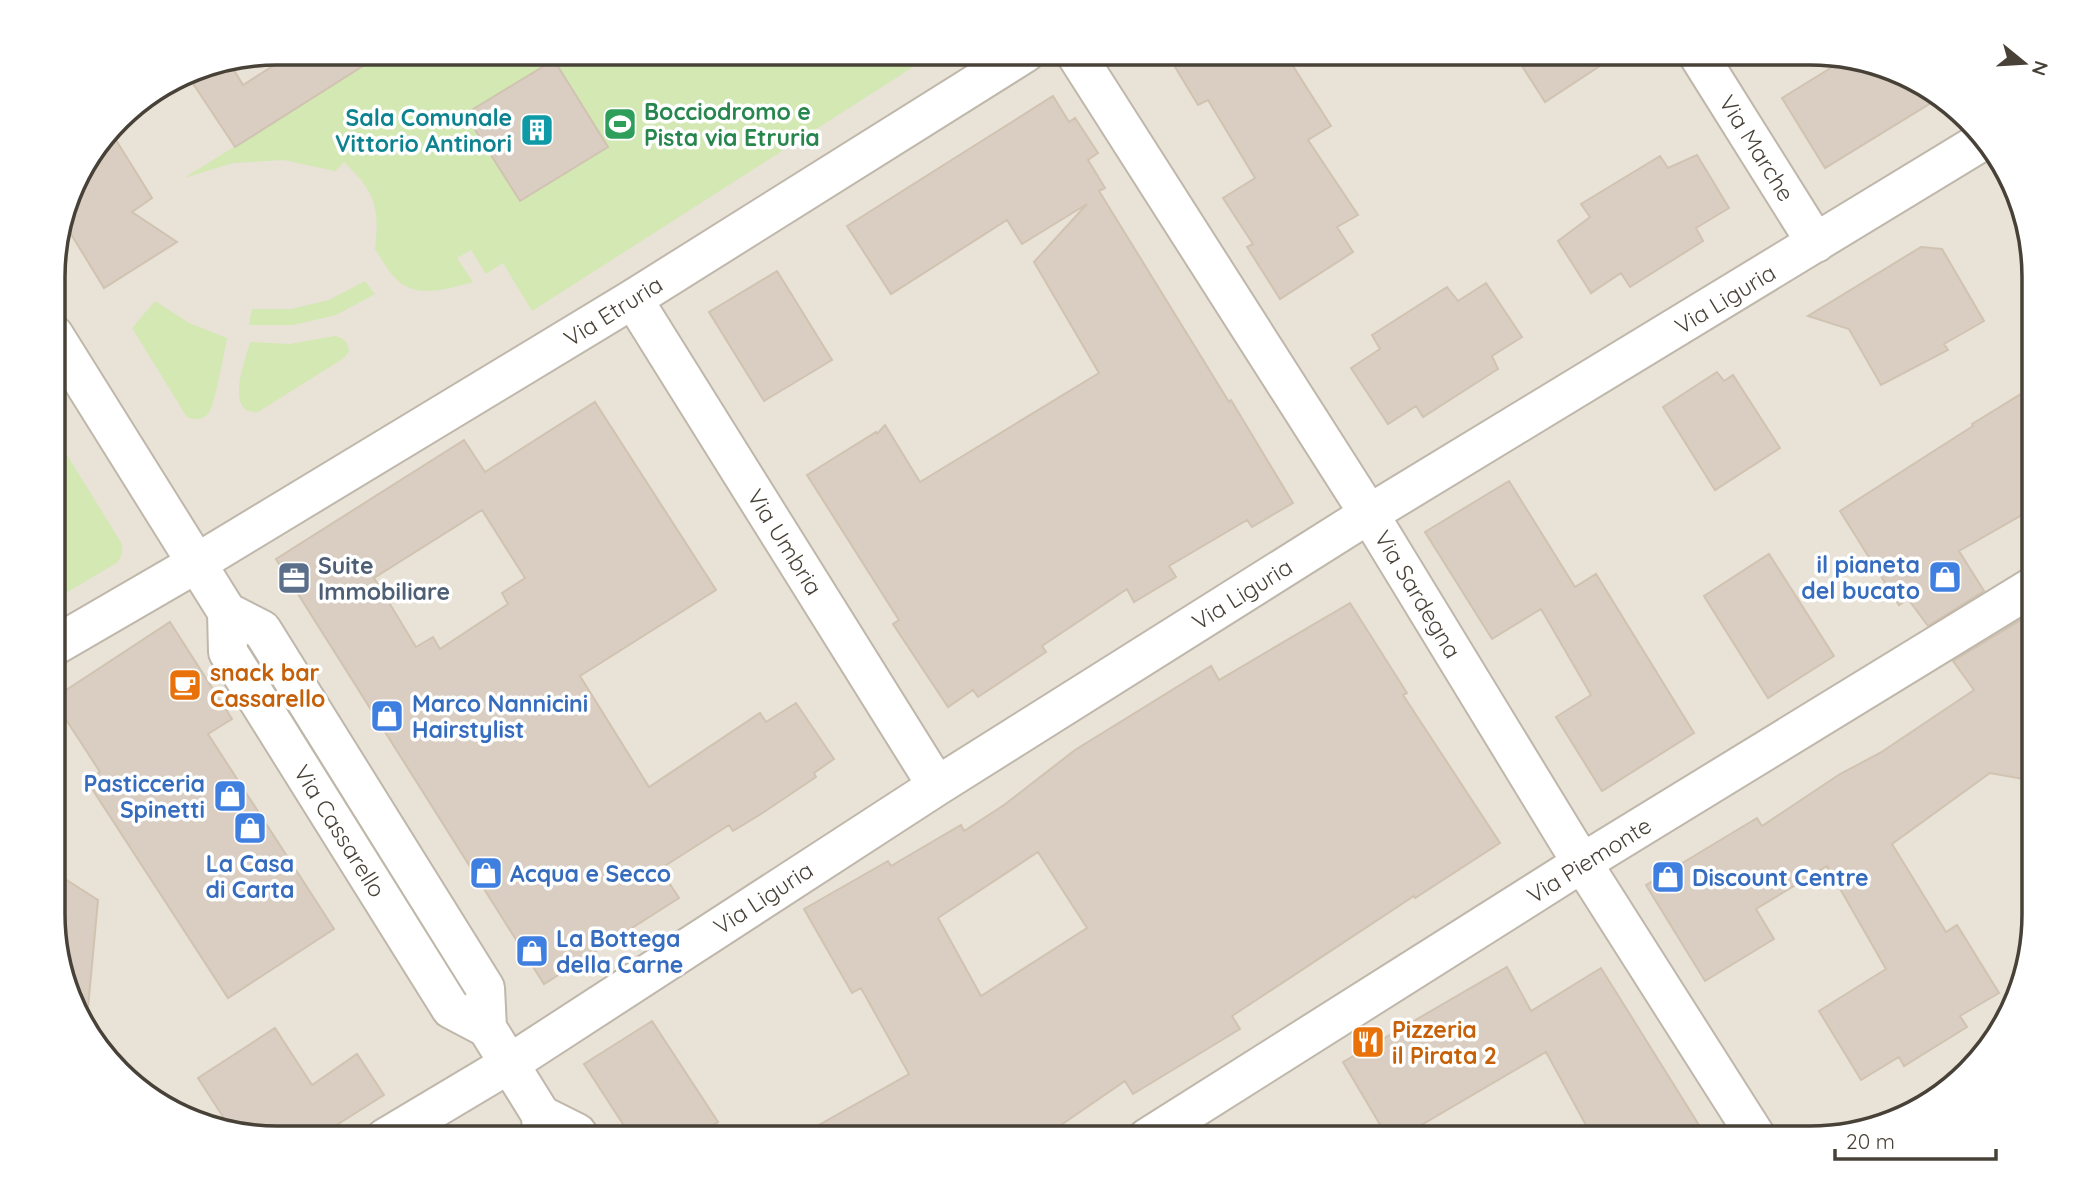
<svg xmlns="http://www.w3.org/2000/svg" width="2087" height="1191" font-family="Quicksand,sans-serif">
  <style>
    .residential { fill: #e8e2d7 }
    .green { fill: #d3e8b2 }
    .building { fill: #d9cec1; stroke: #d1c3b1; stroke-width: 2; fill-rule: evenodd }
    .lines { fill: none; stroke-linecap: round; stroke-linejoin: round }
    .minor-casing { stroke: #c0b7ab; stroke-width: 42 }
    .tertiary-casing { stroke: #c0b7ab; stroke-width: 42 }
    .minor { stroke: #fff; stroke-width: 38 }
    .tertiary { stroke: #fff; stroke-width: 38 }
    .labels { text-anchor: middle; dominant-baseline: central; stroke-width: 7; stroke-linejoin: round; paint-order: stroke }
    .leisure-label { font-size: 23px; font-weight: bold; fill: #27864d; stroke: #fff; text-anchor: start }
    .culture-label { font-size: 23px; font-weight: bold; fill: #0d838f; stroke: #fff; text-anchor: end }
    .street-label { font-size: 23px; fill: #484137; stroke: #fff }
    .shop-label { font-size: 23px; font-weight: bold; fill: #366cbe; stroke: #fff; text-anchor: start }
    .service-label { font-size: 23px; font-weight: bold; fill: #4e5e75; stroke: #fff; text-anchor: start }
    .food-label { font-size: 23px; font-weight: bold; fill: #c56008; stroke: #fff; text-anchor: start }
    .rim { fill: none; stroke: #484137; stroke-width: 3.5 }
  </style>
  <rect width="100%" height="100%" fill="#f4f0e9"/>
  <!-- residential -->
  <path class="residential" d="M277 53H1810L1922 82 1997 153 2034 262V928L2005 1026 1923 1108 1824 1138H277L165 1109 90 1038 54 943V248L76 177 129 108 191 69Z"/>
  <!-- green -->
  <path class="green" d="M385 53H935L532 311 503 263 486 274 471 250 457 258 473 282C450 288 418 299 398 281 389 273 382 259 375 249 380 208 375 191 344 162L335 171 284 160 233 163 184 178Z
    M365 281 375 294 336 315 293 325H249L252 309H291L329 300Z
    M155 301 189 323 227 338C224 352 215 406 208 414 202 420 194 420 187 417L132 328Z
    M335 336C344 338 348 342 349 351L344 358 258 412C224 414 245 362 250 342L290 344Z
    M54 434 122 544V554L118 562 54 600Z"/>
  <!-- building -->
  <path class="building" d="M295 52H385L235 147 186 73 191 69 229 62 243 85Z
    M1166 52H1290L1286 55 1331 126 1308 140 1358 215 1337 227 1353 252 1280 299 1247 247 1253 244 1223 198 1255 178 1208 100 1198 105Z
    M1513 52H1621L1545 102Z
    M554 60 608 147 520 201 465 114Z
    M1842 61 1922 82 1939 98 1825 168 1782 98Z
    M1053 96 1069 122 1075 118 1098 153 1088 160 1105 188 1099 191 1229 402 1231 400 1293 503 1252 527 1247 520 1169 566 1176 577 1134 602 1127 589 1042 646 1046 652 978 697 973 690 948 707 893 624 899 620 807 475 876 432 877 434 885 425 920 482 1099 373 1034 262 1087 204 1022 244 1007 220 891 294 847 226Z
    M111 132 152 198 132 212 177 242 104 288 63 221 76 177Z
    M1697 155 1729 208 1696 228 1703 241 1630 287 1621 273 1591 293 1558 241 1590 217 1581 204 1660 156 1668 168Z
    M1921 247 1942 249 1984 321 1944 344 1948 350 1881 385 1849 329 1808 316Z
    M777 271 832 360 764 401 709 312Z
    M1486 283 1522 337 1492 356 1498 369 1423 417 1416 406 1388 424 1351 368 1380 349 1372 335 1447 287 1458 301Z
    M1717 372 1724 381 1733 375 1780 448 1715 490 1663 407Z
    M2034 386V508L1959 551 1984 591 1928 626 1908 599 1899 605 1840 511 1973 426 1972 424Z
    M595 402 716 590 580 676 649 787 760 713 766 722 796 703 834 759 814 773 816 777 764 812 733 831 729 825 660 869 679 898 544 984 276 559 464 440 485 472ZM482 510 525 578 502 593 508 604 440 649 433 637 416 647 374 578Z
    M1509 481 1575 587 1596 574 1694 733 1602 791 1556 717 1591 695 1541 609 1492 639 1425 532Z
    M1769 554 1834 656 1768 698 1704 596Z
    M1350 603 1407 693 1403 695 1500 843 1415 898 1414 896 1232 1016 1240 1029 1133 1094 1125 1081 1042 1138H796L909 1074 861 988 852 993 804 909 888 861 891 866 961 825 964 831 1004 805 1075 750 1211 666 1219 680ZM1038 852 1087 928 981 996 938 918Z
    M2034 612V781L1990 773 1892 844 1946 932 1957 925 1999 993 1960 1016 1967 1027 1904 1066 1899 1057 1861 1080 1819 1011 1886 969 1827 866 1756 909 1774 939 1705 981 1646 885 1757 818 1762 826 1840 774 1880 753 1974 690 1953 661Z
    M170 622 232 719 208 734 334 929 228 998 87 781 100 772 54 701V698Z
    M54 872 98 900 86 1029 54 943Z
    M1507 967 1531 1011 1601 968 1707 1138H1593L1546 1052 1399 1138H1388L1343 1062Z
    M652 1021 718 1122 693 1138H632L584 1064Z
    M275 1028 312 1085 357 1054 384 1095 316 1138H277L229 1126 198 1078Z"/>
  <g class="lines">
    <defs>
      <path id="minor" d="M1075 53 1369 514 1569 842 1757 1138
        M1697 53 1816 243
        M633 299 937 786
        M54 646 197 563 633 299 1025 53
        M385 1138 509 1064 937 786 1369 514 1984 140
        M1147 1138 1582 863 2034 586"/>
      <path id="tertiary" d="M54 335 227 612 228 652 451 1009 487 1028
        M227 612 262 630 485 988 487 1028 541 1115 542 1138
        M541 1115 577 1133 580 1138"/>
    </defs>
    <!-- minor casing -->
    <use href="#minor" class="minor-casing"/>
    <!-- tertiary casing -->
    <use href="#tertiary" class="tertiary-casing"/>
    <!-- minor -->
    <use href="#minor" class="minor"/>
    <!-- tertiary -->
    <use href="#tertiary" class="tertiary"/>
  </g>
  <!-- icons -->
  <defs>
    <symbol id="stadium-square" viewBox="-11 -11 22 22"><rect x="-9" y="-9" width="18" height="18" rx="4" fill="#2e9e5b" stroke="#fff"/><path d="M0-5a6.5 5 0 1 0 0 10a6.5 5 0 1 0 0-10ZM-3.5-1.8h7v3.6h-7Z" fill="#fff"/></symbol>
    <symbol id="building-square" viewBox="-11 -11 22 22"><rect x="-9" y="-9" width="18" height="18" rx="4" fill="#0f9aa8" stroke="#fff"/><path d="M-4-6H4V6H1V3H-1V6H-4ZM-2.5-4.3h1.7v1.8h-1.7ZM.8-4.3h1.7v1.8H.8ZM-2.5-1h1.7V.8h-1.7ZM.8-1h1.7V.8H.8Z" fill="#fff"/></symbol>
    <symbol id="shop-square" viewBox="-11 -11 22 22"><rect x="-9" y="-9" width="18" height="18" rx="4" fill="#3f7fe0" stroke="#fff"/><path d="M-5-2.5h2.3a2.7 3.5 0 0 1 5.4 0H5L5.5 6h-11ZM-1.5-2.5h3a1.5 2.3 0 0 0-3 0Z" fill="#fff"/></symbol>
    <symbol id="office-square" viewBox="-11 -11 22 22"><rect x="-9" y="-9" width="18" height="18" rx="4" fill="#5c6f8a" stroke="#fff"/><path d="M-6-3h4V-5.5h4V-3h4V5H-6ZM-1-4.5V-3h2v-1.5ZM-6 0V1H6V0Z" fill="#fff"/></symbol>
    <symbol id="cafe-square" viewBox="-11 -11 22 22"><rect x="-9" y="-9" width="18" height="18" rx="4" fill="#e8710a" stroke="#fff"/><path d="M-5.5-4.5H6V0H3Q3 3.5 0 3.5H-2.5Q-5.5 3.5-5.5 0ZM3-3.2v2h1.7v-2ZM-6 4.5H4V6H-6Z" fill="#fff"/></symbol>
    <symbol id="restaurant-square" viewBox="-11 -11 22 22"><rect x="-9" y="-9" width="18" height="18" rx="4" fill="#e8710a" stroke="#fff"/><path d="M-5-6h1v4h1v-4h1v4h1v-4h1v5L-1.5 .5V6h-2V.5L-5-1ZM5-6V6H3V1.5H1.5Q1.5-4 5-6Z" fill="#fff"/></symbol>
  </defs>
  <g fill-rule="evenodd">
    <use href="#stadium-square" x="601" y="105" width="38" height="38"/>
    <use href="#building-square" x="518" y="111" width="38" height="38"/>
    <use href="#shop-square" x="1926" y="558" width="38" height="38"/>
    <use href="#office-square" x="275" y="559" width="38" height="38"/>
    <use href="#cafe-square" x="166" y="666" width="38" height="38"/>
    <use href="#shop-square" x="368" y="697" width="38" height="38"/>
    <use href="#shop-square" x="211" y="777" width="38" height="38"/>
    <use href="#shop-square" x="231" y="809" width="38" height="38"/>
    <use href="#shop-square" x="467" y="854" width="38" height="38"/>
    <use href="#shop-square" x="1649" y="858" width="38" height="38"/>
    <use href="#shop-square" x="513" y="932" width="38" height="38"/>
    <use href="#restaurant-square" x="1349" y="1023" width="38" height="38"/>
  </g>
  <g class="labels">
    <!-- leisure labels -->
    <g class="leisure-label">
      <text x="644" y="111">Bocciodromo e<tspan x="644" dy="26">Pista via Etruria</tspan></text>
    </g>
    <!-- culture labels -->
    <g class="culture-label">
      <text x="512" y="117">Sala Comunale<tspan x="512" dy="26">Vittorio Antinori</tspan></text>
    </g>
    <!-- street labels -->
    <g class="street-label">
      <text transform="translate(1757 148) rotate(58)">Via Marche</text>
      <text transform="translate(1725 299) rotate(-31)">Via Liguria</text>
      <text transform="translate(613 311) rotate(-32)">Via Etruria</text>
      <text transform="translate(785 542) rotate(58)">Via Umbria</text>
      <text transform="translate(1242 594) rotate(-32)">Via Liguria</text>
      <text transform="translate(1418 594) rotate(59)">Via Sardegna</text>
      <text transform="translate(340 831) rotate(58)">Via Cassarello</text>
      <text transform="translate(1589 860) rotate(-32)">Via Piemonte</text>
      <text transform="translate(763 898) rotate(-33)">Via Liguria</text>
    </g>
    <!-- shop labels -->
    <g class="shop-label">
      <text x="1920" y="564" text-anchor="end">il pianeta<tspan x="1920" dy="26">del bucato</tspan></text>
      <text x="412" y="703">Marco Nannicini<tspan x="412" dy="26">Hairstylist</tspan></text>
      <text x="205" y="783" text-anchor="end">Pasticceria<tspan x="205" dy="26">Spinetti</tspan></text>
      <text x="250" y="863" text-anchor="middle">La Casa<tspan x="250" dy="26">di Carta</tspan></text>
      <text x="510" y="873">Acqua e Secco</text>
      <text x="1692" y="877">Discount Centre</text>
      <text x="556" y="938">La Bottega<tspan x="556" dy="26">della Carne</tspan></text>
    </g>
    <!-- service labels -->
    <g class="service-label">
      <text x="318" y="565">Suite<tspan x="318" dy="26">Immobiliare</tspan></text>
    </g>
    <!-- food labels -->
    <g class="food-label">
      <text x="210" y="672">snack bar<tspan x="210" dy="26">Cassarello</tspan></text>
      <text x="1392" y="1029">Pizzeria<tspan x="1392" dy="26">il Pirata 2</tspan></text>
    </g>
  </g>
  <!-- crop -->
  <path d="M0 0H2087V1191H0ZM277 65H1810A212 212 0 0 1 2022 277V914A212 212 0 0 1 1810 1126H277A212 212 0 0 1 65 914V277A212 212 0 0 1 277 65Z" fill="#fff" fill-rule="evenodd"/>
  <path class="rim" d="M277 65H1810A212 212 0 0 1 2022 277V914A212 212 0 0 1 1810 1126H277A212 212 0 0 1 65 914V277A212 212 0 0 1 277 65Z"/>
  <!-- north arrow -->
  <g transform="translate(2024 63) rotate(108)" stroke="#ffffff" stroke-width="5" paint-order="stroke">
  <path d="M0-5L12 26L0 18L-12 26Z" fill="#484137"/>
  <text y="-10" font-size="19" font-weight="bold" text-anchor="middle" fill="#484137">N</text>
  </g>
  <!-- scale -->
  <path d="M1835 1149v10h161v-10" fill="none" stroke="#484137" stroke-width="3.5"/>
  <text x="1846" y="1149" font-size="21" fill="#484137" stroke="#ffffff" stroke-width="5" paint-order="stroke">20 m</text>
</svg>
